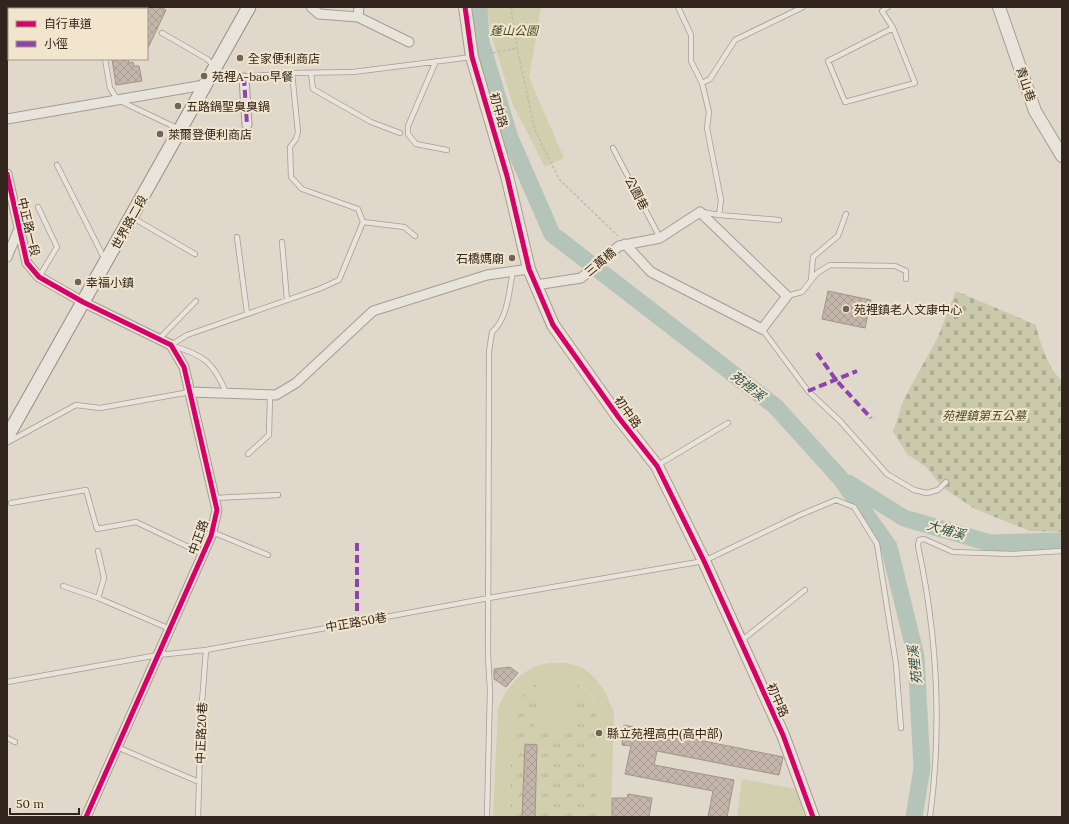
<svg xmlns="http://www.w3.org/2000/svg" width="1069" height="824" font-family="Lora,'Noto Sans TC',serif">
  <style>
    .grass { fill: url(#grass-tufts) }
    .cemetery { fill: url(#cemetery-stones) }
    .green { fill: #d1cfad }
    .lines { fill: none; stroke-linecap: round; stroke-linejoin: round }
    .river { stroke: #b5c4b9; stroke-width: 17 }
    .building { fill: url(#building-cross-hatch); stroke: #a0948a }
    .service-casing { stroke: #a59d93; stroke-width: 6 }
    .minor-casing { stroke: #a59d93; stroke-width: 11 }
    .tertiary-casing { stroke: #a59d93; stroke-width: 14 }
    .secondary-casing { stroke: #948d83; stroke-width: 15 }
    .path { stroke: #c1bab2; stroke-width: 1.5; stroke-dasharray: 3 2; stroke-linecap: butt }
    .service { stroke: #e8e3db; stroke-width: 4.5 }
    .minor { stroke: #e8e3db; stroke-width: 9 }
    .tertiary { stroke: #e8e3db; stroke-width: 12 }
    .secondary { stroke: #e8e3db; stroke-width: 13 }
    .quiet { stroke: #8e44ad; stroke-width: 4; stroke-dasharray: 8 4; stroke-linecap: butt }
    .cycleway-casing { stroke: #f2e5ce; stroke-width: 8 }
    .cycleway { stroke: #d6006c; stroke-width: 5 }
    .poi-dot { fill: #6f645a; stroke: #f2e5ce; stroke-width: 1.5 }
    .labels { text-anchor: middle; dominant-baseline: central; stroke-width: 4; stroke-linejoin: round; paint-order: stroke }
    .park-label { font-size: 12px; font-style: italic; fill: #464d25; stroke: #f2e5ce }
    .poi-label { font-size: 12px; fill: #32251d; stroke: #f2e5ce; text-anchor: start }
    .street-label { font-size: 12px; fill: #32251d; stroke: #f2e5ce }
    .water-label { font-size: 13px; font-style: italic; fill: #2d514b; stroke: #f2e5ce }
  </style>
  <defs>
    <pattern id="grass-tufts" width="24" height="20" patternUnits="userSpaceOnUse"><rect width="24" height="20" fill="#d1cfad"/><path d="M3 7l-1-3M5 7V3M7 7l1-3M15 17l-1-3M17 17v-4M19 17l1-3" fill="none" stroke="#b4b294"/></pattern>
    <pattern id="cemetery-stones" width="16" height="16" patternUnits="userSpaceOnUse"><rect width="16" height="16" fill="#cbc9ac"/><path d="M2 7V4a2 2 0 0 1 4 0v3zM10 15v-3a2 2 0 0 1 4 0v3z" fill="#afac94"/></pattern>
    <pattern id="building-cross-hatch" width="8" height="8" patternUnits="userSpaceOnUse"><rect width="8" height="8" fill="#c4b6ab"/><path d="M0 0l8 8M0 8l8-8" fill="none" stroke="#a99c93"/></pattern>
  </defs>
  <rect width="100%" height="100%" fill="#e0d8ca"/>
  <!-- grass -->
  <path class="grass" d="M538 682 576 731V683C589 692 596 702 599 717L596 817H509L513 714 523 693Z"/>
  <!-- cemetery -->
  <path class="cemetery" d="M956 291 1036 325C1039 341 1049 371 1062 380V532L1030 531 975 509 942 487 926 467 907 454 893 432 904 399 938 337Z"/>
  <!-- green -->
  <path class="green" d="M487 7H541L529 78 564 158 545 167 513 105 491 34Z
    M550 663H566L582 667 593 676 603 688 614 712 611 817H596L599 717C596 702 590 691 577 684L576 731 535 727 537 683 523 693 513 714 509 817H493L498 709C507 684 524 667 550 663Z
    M742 779 796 789 804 817H737Z"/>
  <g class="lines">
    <!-- river -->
    <path class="river" d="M479 7 481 42 510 138 552 234 776 407 841 479 889 547 916 656 922 768 914 817
      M848 483 904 518 990 543 1062 541"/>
  </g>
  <!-- building -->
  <path class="building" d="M147 7H160L166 10 147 50Z
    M112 59H128L129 63 133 62 134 66H139L142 81 116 85Z
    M828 291 871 300 865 328 822 319Z
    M510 667 518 673 506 687 494 679V669Z
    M624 725 783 757 779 775 657 751 654 765 734 780 727 817H708L713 791 625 774 631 746 622 745Z
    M525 744 537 745 535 817H522Z
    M628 794 652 798 649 817H612V798H627Z"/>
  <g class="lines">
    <defs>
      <path id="service" d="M54 7 55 9
        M97 7V9
        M678 7 691 35V61L702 83 709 112 707 128 721 200 719 215 702 212
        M888 7 882 11 893 28 915 83 845 102 828 61 893 28
        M162 33 207 59 227 78 292 73 353 72 472 57
        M105 59 110 88 118 100 179 129
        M436 61 408 126V134L416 144 447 150
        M311 73 313 89 371 122 400 133
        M702 83 710 79 735 40 803 7
        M613 148 660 238
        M57 165 104 258
        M38 207 57 247 39 277
        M719 215 779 220
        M133 218 195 254
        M363 222 404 227 415 236
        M237 237 247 313
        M282 242 287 300
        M811 280 813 257 838 236 846 214
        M787 296 802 292 817 273 830 265 895 266 906 271V279
        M762 329 808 391 840 421 887 474 914 490 927 493 938 490 946 482
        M159 339 196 301
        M171 345 187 335 319 289 339 280 363 222 358 209 302 189 291 177 290 147 296 139 298 132 292 73
        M173 346C203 355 214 362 226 393
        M8 442 76 405 100 408 190 392
        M248 454 269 435 270 395
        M658 465 728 423
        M214 498 278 495
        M11 503 86 490 97 529 136 522 203 554
        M212 532 268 555
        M98 551 104 578 98 598
        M63 586 98 598 170 629
        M741 641 805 590
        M7 682 158 655 206 650 489 598 704 561 800 515 836 500 854 507 877 544 896 664 901 728
        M7 738 15 742
        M117 747 199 782
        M198 817 201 715 206 650
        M487 817 490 690 488 655 489 352 492 332C508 319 509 290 513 271
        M930 817C942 727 937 634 918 546L919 540 924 539 953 552 1012 554 1062 551"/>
      <path id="minor" d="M311 7 319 14 358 17 409 42
        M84 9 92 7
        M358 17 359 7
        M7 28H9
        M244 78 247 125
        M7 119 204 85
        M7 174 27 263 39 277 83 302 171 345 184 367 217 510 211 536 86 817
        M7 257 19 229
        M536 285 581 278 619 246 660 238 700 212 787 296 762 329 651 272 625 244
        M190 392 276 395 296 383 373 311 487 275 529 269"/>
      <path id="tertiary" d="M465 7 472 57 507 176 529 269 553 325 619 418 657 466 704 561 783 735 813 817
        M999 7 1035 111 1062 156"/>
      <path id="secondary" d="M7 437 249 7"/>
    </defs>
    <!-- service casing -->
    <use href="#service" class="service-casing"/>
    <!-- minor casing -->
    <use href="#minor" class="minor-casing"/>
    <!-- tertiary casing -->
    <use href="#tertiary" class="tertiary-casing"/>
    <!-- secondary casing -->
    <use href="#secondary" class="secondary-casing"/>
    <!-- path -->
    <path class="path" d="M511 7 517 48 535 130 559 179 618 236
      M483 55 517 48"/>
    <!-- service -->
    <use href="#service" class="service"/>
    <!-- minor -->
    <use href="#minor" class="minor"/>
    <!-- tertiary -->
    <use href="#tertiary" class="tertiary"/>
    <!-- secondary -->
    <use href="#secondary" class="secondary"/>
    <!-- quiet -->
    <path class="quiet" d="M244 78 247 125
      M817 353 836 380 871 418
      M808 391 857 371
      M357 543V622"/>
    <defs>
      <path id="cycleway" d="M465 7 472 57 507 176 529 269 553 325 619 418 657 466 704 561 783 735 813 817
        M7 174 27 263 39 277 83 302 171 345 184 367 217 510 211 536 86 817"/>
    </defs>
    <!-- cycleway casing -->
    <use href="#cycleway" class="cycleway-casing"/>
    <!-- cycleway -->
    <use href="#cycleway" class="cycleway"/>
  </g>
  <!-- markers -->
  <g class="poi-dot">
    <circle cx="240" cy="58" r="4"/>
    <circle cx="204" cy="76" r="4"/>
    <circle cx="178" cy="106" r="4"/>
    <circle cx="160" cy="134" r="4"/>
    <circle cx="512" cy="258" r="4"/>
    <circle cx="78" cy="282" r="4"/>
    <circle cx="846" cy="309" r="4"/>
    <circle cx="599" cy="733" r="4"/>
  </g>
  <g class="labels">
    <!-- park labels -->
    <g class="park-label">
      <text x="514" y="30">蓬山公園</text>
      <text x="984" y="415">苑裡鎮第五公墓</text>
    </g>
    <!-- poi labels -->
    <g class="poi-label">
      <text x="248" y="58">全家便利商店</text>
      <text x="212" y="76">苑裡A-bao早餐</text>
      <text x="186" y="106">五路鍋聖臭臭鍋</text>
      <text x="168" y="134">萊爾登便利商店</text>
      <text x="504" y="258" text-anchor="end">石橋媽廟</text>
      <text x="86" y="282">幸福小鎮</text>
      <text x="854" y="309">苑裡鎮老人文康中心</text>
      <text x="607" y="733">縣立苑裡高中(高中部)</text>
    </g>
    <!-- street labels -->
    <g class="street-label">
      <text transform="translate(1026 84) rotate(71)">青山巷</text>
      <text transform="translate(499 110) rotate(74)">初中路</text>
      <text transform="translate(637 193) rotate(62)">公園巷</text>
      <text transform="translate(129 222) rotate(-61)">世界路二段</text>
      <text transform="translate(29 227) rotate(77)">中正路一段</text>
      <text transform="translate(600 262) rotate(-40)">三萬橋</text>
      <text transform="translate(628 412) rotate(54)">初中路</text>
      <text transform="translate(198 537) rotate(-70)">中正路</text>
      <text transform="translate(356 622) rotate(-10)">中正路50巷</text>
      <text transform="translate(778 700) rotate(66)">初中路</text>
      <text transform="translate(201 733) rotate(-88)">中正路20巷</text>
    </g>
    <!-- water labels -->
    <g class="water-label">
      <text transform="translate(748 386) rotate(38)">苑裡溪</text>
      <text transform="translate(946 530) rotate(16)">大埔溪</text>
      <text transform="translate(915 665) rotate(-97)">苑裡溪</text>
    </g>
  </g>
  <!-- border -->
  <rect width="1069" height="824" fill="none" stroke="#32251d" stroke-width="16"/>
  <!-- legend -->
  <rect x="8" y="8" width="140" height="52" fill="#f2e5ce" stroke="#a59887"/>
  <rect x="16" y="21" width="20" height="6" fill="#d6006c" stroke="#a59887"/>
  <text x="44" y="28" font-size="12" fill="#32251d">自行車道</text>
  <rect x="16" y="41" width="20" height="6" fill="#8e44ad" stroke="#a59887"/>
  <text x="44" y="48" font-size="12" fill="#32251d">小徑</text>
  <!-- scale -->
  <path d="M10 808v6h69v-6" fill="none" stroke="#32251d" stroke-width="2"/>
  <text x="16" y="808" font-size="12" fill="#32251d" stroke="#f2e5ce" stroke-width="3" paint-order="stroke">50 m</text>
</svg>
